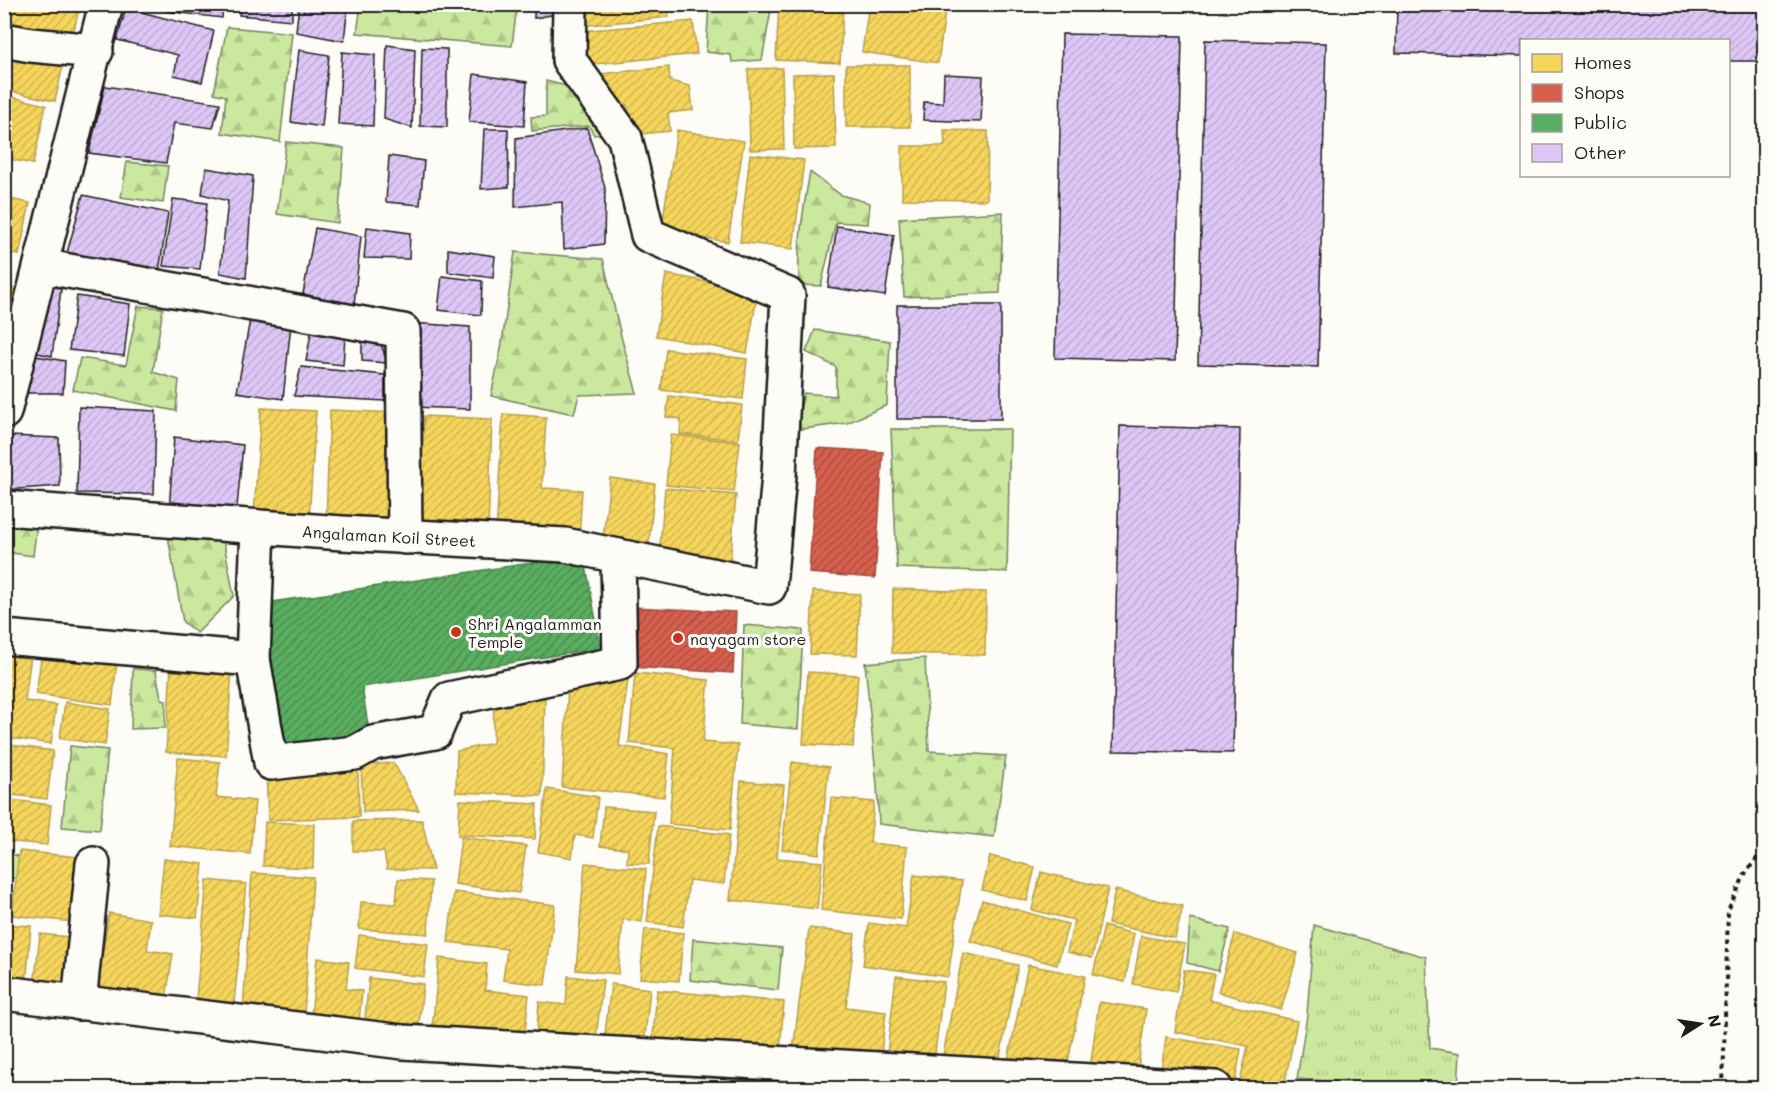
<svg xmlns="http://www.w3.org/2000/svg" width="1769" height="1093" font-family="Mali,sans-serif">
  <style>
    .grass { fill: url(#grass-tufts); stroke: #74825e; stroke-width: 1.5 }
    .forest { fill: url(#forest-firs); stroke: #74825e; stroke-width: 1.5 }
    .homes { fill: url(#homes-hatch); stroke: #b59e49; stroke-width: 1.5 }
    .shops { fill: url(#shops-hatch); stroke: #9e4c3e; stroke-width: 1.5 }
    .public { fill: url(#public-hatch); stroke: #47824c; stroke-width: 1.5 }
    .building { fill: url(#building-hatch); stroke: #1c1c1c; stroke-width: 1.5 }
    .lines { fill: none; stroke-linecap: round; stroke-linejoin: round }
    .minor-casing { stroke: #1c1c1c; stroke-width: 38 }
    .path { stroke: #1c1c1c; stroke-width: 4; stroke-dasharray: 4.5 4.5; stroke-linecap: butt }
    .minor { stroke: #fdfcf7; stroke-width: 33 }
    .poi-dot { fill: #c8321e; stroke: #fdfcf7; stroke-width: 2 }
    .labels { text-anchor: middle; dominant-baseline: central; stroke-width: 6; stroke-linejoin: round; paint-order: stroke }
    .street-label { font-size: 16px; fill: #1c1c1c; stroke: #fdfcf7 }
    .poi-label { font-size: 16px; fill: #1c1c1c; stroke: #fdfcf7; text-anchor: start }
  </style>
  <defs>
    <pattern id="grass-tufts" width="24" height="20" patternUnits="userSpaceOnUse" patternTransform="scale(1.5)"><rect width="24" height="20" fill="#cbe89f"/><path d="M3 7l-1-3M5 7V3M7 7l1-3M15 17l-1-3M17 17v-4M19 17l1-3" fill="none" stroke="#aec688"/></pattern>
    <pattern id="forest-firs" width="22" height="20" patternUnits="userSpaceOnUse" patternTransform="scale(1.5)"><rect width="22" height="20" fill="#cbe89f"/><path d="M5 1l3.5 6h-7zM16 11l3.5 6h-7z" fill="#aec688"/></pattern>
    <pattern id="homes-hatch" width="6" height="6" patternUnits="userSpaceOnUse" patternTransform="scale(1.5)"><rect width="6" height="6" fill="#f6d55c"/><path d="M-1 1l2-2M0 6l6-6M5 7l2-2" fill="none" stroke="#d2b64f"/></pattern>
    <pattern id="shops-hatch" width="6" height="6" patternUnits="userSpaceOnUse" patternTransform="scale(1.5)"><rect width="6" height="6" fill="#d6604d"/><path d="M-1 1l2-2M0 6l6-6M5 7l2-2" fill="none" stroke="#ad4e3f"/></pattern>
    <pattern id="public-hatch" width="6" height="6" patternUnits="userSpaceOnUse" patternTransform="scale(1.5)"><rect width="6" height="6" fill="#5aae61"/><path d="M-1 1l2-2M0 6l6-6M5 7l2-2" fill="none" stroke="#4a8d4f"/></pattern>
    <pattern id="building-hatch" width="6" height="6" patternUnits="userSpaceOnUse" patternTransform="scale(1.5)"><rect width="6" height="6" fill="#dec7f7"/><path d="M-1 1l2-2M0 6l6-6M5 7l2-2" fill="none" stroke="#beaad3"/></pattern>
  </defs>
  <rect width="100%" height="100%" fill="#fdfcf7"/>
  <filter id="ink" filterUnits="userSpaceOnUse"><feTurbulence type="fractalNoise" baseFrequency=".0167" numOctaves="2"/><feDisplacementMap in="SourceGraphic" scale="12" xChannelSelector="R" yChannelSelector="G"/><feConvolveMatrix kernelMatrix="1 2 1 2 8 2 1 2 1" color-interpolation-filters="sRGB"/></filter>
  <g filter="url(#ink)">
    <!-- grass -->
    <path class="grass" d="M1314 925 1426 957 1430 1048 1460 1053 1458 1088H1428L1297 1079 1307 1015Z"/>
    <!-- forest -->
    <path class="forest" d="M361 5H517L512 46 357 33Z
      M709 5H749L771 10 762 60 732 62 731 55 706 52Z
      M227 27 292 33 280 142 222 133 226 96 214 93Z
      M546 81 599 94 603 134 594 135 589 126 532 131 531 117 546 116Z
      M286 142 344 148 338 223 277 214Z
      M127 162 168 166 163 203 121 197Z
      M810 172 841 195 870 203 868 224 836 222 821 286 799 285C797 246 803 210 810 172Z
      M1003 212 1000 293 904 297 899 218Z
      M515 252 603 259 622 340 637 393 579 395 574 414 491 396 501 349Z
      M138 306 163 308 153 372 179 380 176 411 73 390 80 358 126 365Z
      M815 330 890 341 887 405 847 423 795 430 804 393 836 396V367L806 352Z
      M891 429H1010L1007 572 897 568Z
      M4 518 37 523 33 556 5 552Z
      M168 536 223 538 234 596 197 633 183 622Z
      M744 625 803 630 798 729 740 724Z
      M925 658 929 751 1006 756 994 837 879 824 877 785 865 663Z
      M133 668 156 671 161 698 166 701 165 728 131 729Z
      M70 746 108 750 100 830 62 827Z
      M4 851 30 861 29 879 10 878 5 869Z
      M1190 919 1230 929 1218 971 1187 963Z
      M693 939 782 948 778 990 690 980Z"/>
    <!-- homes -->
    <path class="homes" d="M4 4H80L71 43 4 28Z
      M579 4H667L669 17 580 26Z
      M869 4H893L945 12 938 63 862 52Z
      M779 5 843 8 840 63 776 60Z
      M693 21 697 54 584 65 580 31Z
      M4 47 64 61 55 101 4 90Z
      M846 65H910V127H846Z
      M669 67 670 81 690 86 693 110 668 113 670 131 630 135 627 105 604 107 600 74Z
      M782 68 784 149 750 150 748 69Z
      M834 73 836 148 794 149 793 74Z
      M4 95 46 105 33 164 4 158Z
      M677 130 744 141 728 242 661 231Z
      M944 130 988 131 987 200 902 199V146H945Z
      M750 154 804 160 793 249 740 242Z
      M4 198 30 203 19 255 4 252Z
      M666 274 758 291 747 353 656 336Z
      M4 287 15 289 4 339Z
      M666 349 747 359 743 399 661 390Z
      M669 396 742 405 738 440 680 434 681 419 666 417Z
      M261 408 316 411 309 519 254 515Z
      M330 410 397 413 393 523 326 520Z
      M503 414 546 417 542 488 582 490 579 539 496 534Z
      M424 416 492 419 488 529 419 526Z
      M671 435 740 442 734 492 666 485Z
      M610 478 655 484 648 552 602 547Z
      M665 488 736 495 730 564 659 557Z
      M893 589 986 592 985 655 892 653Z
      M813 591 860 594 857 655 810 654Z
      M4 651 31 655 25 701 56 705 51 744 4 737Z
      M42 651 117 661 112 705 36 694Z
      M171 665 232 669 226 756 166 752Z
      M808 672 858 675 853 747 803 744Z
      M635 673 709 680 703 742 738 745 730 830 669 824 675 748 629 743Z
      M628 680 619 746 669 754 664 797 562 787 568 686Z
      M494 695 545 697 542 796 456 792 457 751 493 743Z
      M65 702 110 709 105 745 60 738Z
      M4 744 53 751 47 799 4 794Z
      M178 758 220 762 216 797 255 801 250 854 170 846Z
      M792 762 829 767 819 854 782 849Z
      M394 763 419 810 363 812 361 765Z
      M358 766 359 817 268 820 266 769Z
      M741 781 784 785 777 858 822 862 817 909 730 900Z
      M547 789 598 797 593 838 575 835 572 858 538 852Z
      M831 798 874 802 870 843 907 847 901 919 821 910Z
      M4 799 51 805 47 845 4 841Z
      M460 800 537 804 535 839 458 835Z
      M604 807 654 811 649 864 627 863 628 849 600 846Z
      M422 820 433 870 387 869 384 852 353 851V821Z
      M265 822 314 824 313 868 263 866Z
      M658 826 729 835 724 884 689 880 683 927 647 922Z
      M461 837 526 846 519 893 455 884Z
      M19 851 88 858 81 923 12 915Z
      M990 856 1035 867 1027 901 982 890Z
      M164 859 203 864 197 918 158 914Z
      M585 863 646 869 642 922 623 919 618 974 576 970Z
      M1041 872 1108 888 1092 958 1067 952 1074 920 1032 910Z
      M252 873 313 877 304 1014 243 1010Z
      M914 875 962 881 948 977 863 965 869 923 906 928Z
      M398 879 431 881 428 934 359 929 361 902 396 904Z
      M207 880 246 884 234 1003 196 999Z
      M1115 890 1183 906 1175 938 1108 924Z
      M454 892 555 905 545 985 503 980 507 949 448 942Z
      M982 900 1068 924 1057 965 970 941Z
      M109 913 151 920 147 950 173 954 165 1004 96 993Z
      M4 924 31 926 26 986 4 985Z
      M1104 926 1134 934 1125 982 1093 975Z
      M809 928 855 934 846 1007 886 1012 880 1062 793 1050Z
      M645 929 683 933 679 981 640 978Z
      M40 934 79 938 73 991 34 986Z
      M1235 934 1298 953 1281 1010 1218 992Z
      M359 935 428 944 424 977 355 968Z
      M1141 936 1185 944 1176 992 1133 984Z
      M963 953 1018 965 998 1067 943 1055Z
      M317 958 349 962 346 989 362 991 359 1022 311 1016Z
      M439 958 487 964 485 990 529 995 524 1040 432 1031Z
      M1028 965 1085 976 1065 1077 1007 1065Z
      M1184 970 1214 974 1209 1000 1297 1021 1284 1087 1240 1082 1248 1046 1175 1032Z
      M568 976 603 980 595 1047 536 1040 539 1002 566 1005Z
      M896 976 944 982 933 1068 886 1062Z
      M369 978 423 984 418 1034 364 1028Z
      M611 984 650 989 644 1046 604 1042Z
      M657 990 784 1002 779 1061 652 1048Z
      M1099 1002 1146 1009 1136 1082 1089 1076Z
      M1166 1037 1241 1049 1235 1083 1161 1071Z"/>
    <!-- shops -->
    <path class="shops" d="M817 448 883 452 875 578 809 573Z
      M632 607 736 612 733 673 630 667Z"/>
    <!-- public -->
    <path class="public" d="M584 555 601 648 362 687 370 738 282 752 266 603Z"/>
    <!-- building -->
    <path class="building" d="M167 4H223L222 18 166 11Z
      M241 4H292V20L239 15Z
      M299 4H348L344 41 296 32Z
      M534 4H567L568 12 534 18Z
      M1397 4H1764V61H1728V40H1522V56L1396 53Z
      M126 8 214 31 202 82 174 75 178 55 117 40Z
      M1062 34 1182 36 1175 361 1055 358Z
      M1205 40 1326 43 1318 367 1198 364Z
      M387 45 415 49 412 128 384 119Z
      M422 48 447 49V127L420 126Z
      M299 50 329 55 322 127 291 122Z
      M342 52 375 55 373 126 338 124Z
      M474 74 527 82 524 126 469 122Z
      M944 74 983 76 981 122 923 120 924 102 943 103Z
      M105 86 220 103 213 128 174 123 166 163 89 153Z
      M587 128 605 188 604 244 564 249 562 202 515 207 516 138Z
      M484 129H508L509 187 481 189Z
      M389 156 424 161 420 205 386 202Z
      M206 168 253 176 246 278 220 273 228 201 202 194Z
      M83 195 168 213 158 278 65 260Z
      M173 199 207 203 200 269 163 266Z
      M837 226 894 235 885 296 828 287Z
      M367 227 410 233 409 259 364 258Z
      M315 228 361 236 354 305 303 294Z
      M448 249 495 256 493 278 448 272Z
      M442 276 482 281 481 315 438 310Z
      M50 280 62 282 52 356 23 350Z
      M77 296 130 304 124 356 69 350Z
      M897 305H1001V419H897Z
      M251 314 291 324 283 399 237 392Z
      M411 323 470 327V409L412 407Z
      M311 333 345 337 343 365 306 361Z
      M362 342 381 343 387 363 362 361Z
      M24 354 65 361 63 393H24L23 411 11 409Z
      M301 367 385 375V401L294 396Z
      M79 407 156 411 154 494 77 493Z
      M1120 426 1240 429 1233 753 1113 751Z
      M8 436 59 438 60 486 4 490Z
      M174 437 243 445 236 517 169 511Z"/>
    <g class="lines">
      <defs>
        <g id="minor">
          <path d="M4 40 31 45 96 51"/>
          <path d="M41 266 403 331 405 537"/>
          <path d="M4 412 106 4"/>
          <path id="s1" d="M4 508 342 533 565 545 769 587 779 475 788 295 648 235 625 138 569 60 570 4"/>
          <path d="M258 527 253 659 271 763 355 753 373 743 435 732 449 699 620 663 618 556"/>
          <path d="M4 637 253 659"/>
          <path d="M4 993 403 1042 1215 1088"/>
          <path d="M79 1003 93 864"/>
        </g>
      </defs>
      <!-- minor casing -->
      <use href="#minor" class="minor-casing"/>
      <!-- path -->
      <path class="path" d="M1723 1088 1728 910 1745 874 1764 849"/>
      <!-- minor -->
      <use href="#minor" class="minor"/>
    </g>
  </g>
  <!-- markers -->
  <g class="poi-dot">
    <circle cx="456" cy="632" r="6"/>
    <circle cx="678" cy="638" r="6"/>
  </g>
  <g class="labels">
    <!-- street labels -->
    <g class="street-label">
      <text stroke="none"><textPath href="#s1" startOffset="386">Angalaman Koil Street</textPath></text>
    </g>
    <!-- poi labels -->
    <g class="poi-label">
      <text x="468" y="623">Shri Angalamman<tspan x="468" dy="18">Temple</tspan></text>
      <text x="690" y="638">nayagam store</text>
    </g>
  </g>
  <!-- margin -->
  <rect width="1769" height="1093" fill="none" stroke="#fdfcf7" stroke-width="24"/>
  <rect x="12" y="12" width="1745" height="1069" fill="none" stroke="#1c1c1c" stroke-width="2" filter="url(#ink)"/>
  <!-- legend -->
  <rect x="1520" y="39" width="210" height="138" fill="#fdfcf7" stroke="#a3a29f" stroke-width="1.5"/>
  <rect x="1532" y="54" width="30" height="18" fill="#f6d55c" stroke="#a3a29f" stroke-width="1.5"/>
  <text x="1574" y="69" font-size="18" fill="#1c1c1c">Homes</text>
  <rect x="1532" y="84" width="30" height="18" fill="#d6604d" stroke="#a3a29f" stroke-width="1.5"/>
  <text x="1574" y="99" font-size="18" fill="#1c1c1c">Shops</text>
  <rect x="1532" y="114" width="30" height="18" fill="#5aae61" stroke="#a3a29f" stroke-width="1.5"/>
  <text x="1574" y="129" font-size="18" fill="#1c1c1c">Public</text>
  <rect x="1532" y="144" width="30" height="18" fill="#dec7f7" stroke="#a3a29f" stroke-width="1.5"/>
  <text x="1574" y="159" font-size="18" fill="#1c1c1c">Other</text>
  <!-- north arrow -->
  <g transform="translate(1700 1024) rotate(78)" stroke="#fdfcf7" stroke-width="4.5" paint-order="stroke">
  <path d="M0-4.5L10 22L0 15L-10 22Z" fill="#1c1c1c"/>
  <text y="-9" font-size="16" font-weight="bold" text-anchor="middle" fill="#1c1c1c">N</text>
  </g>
</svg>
